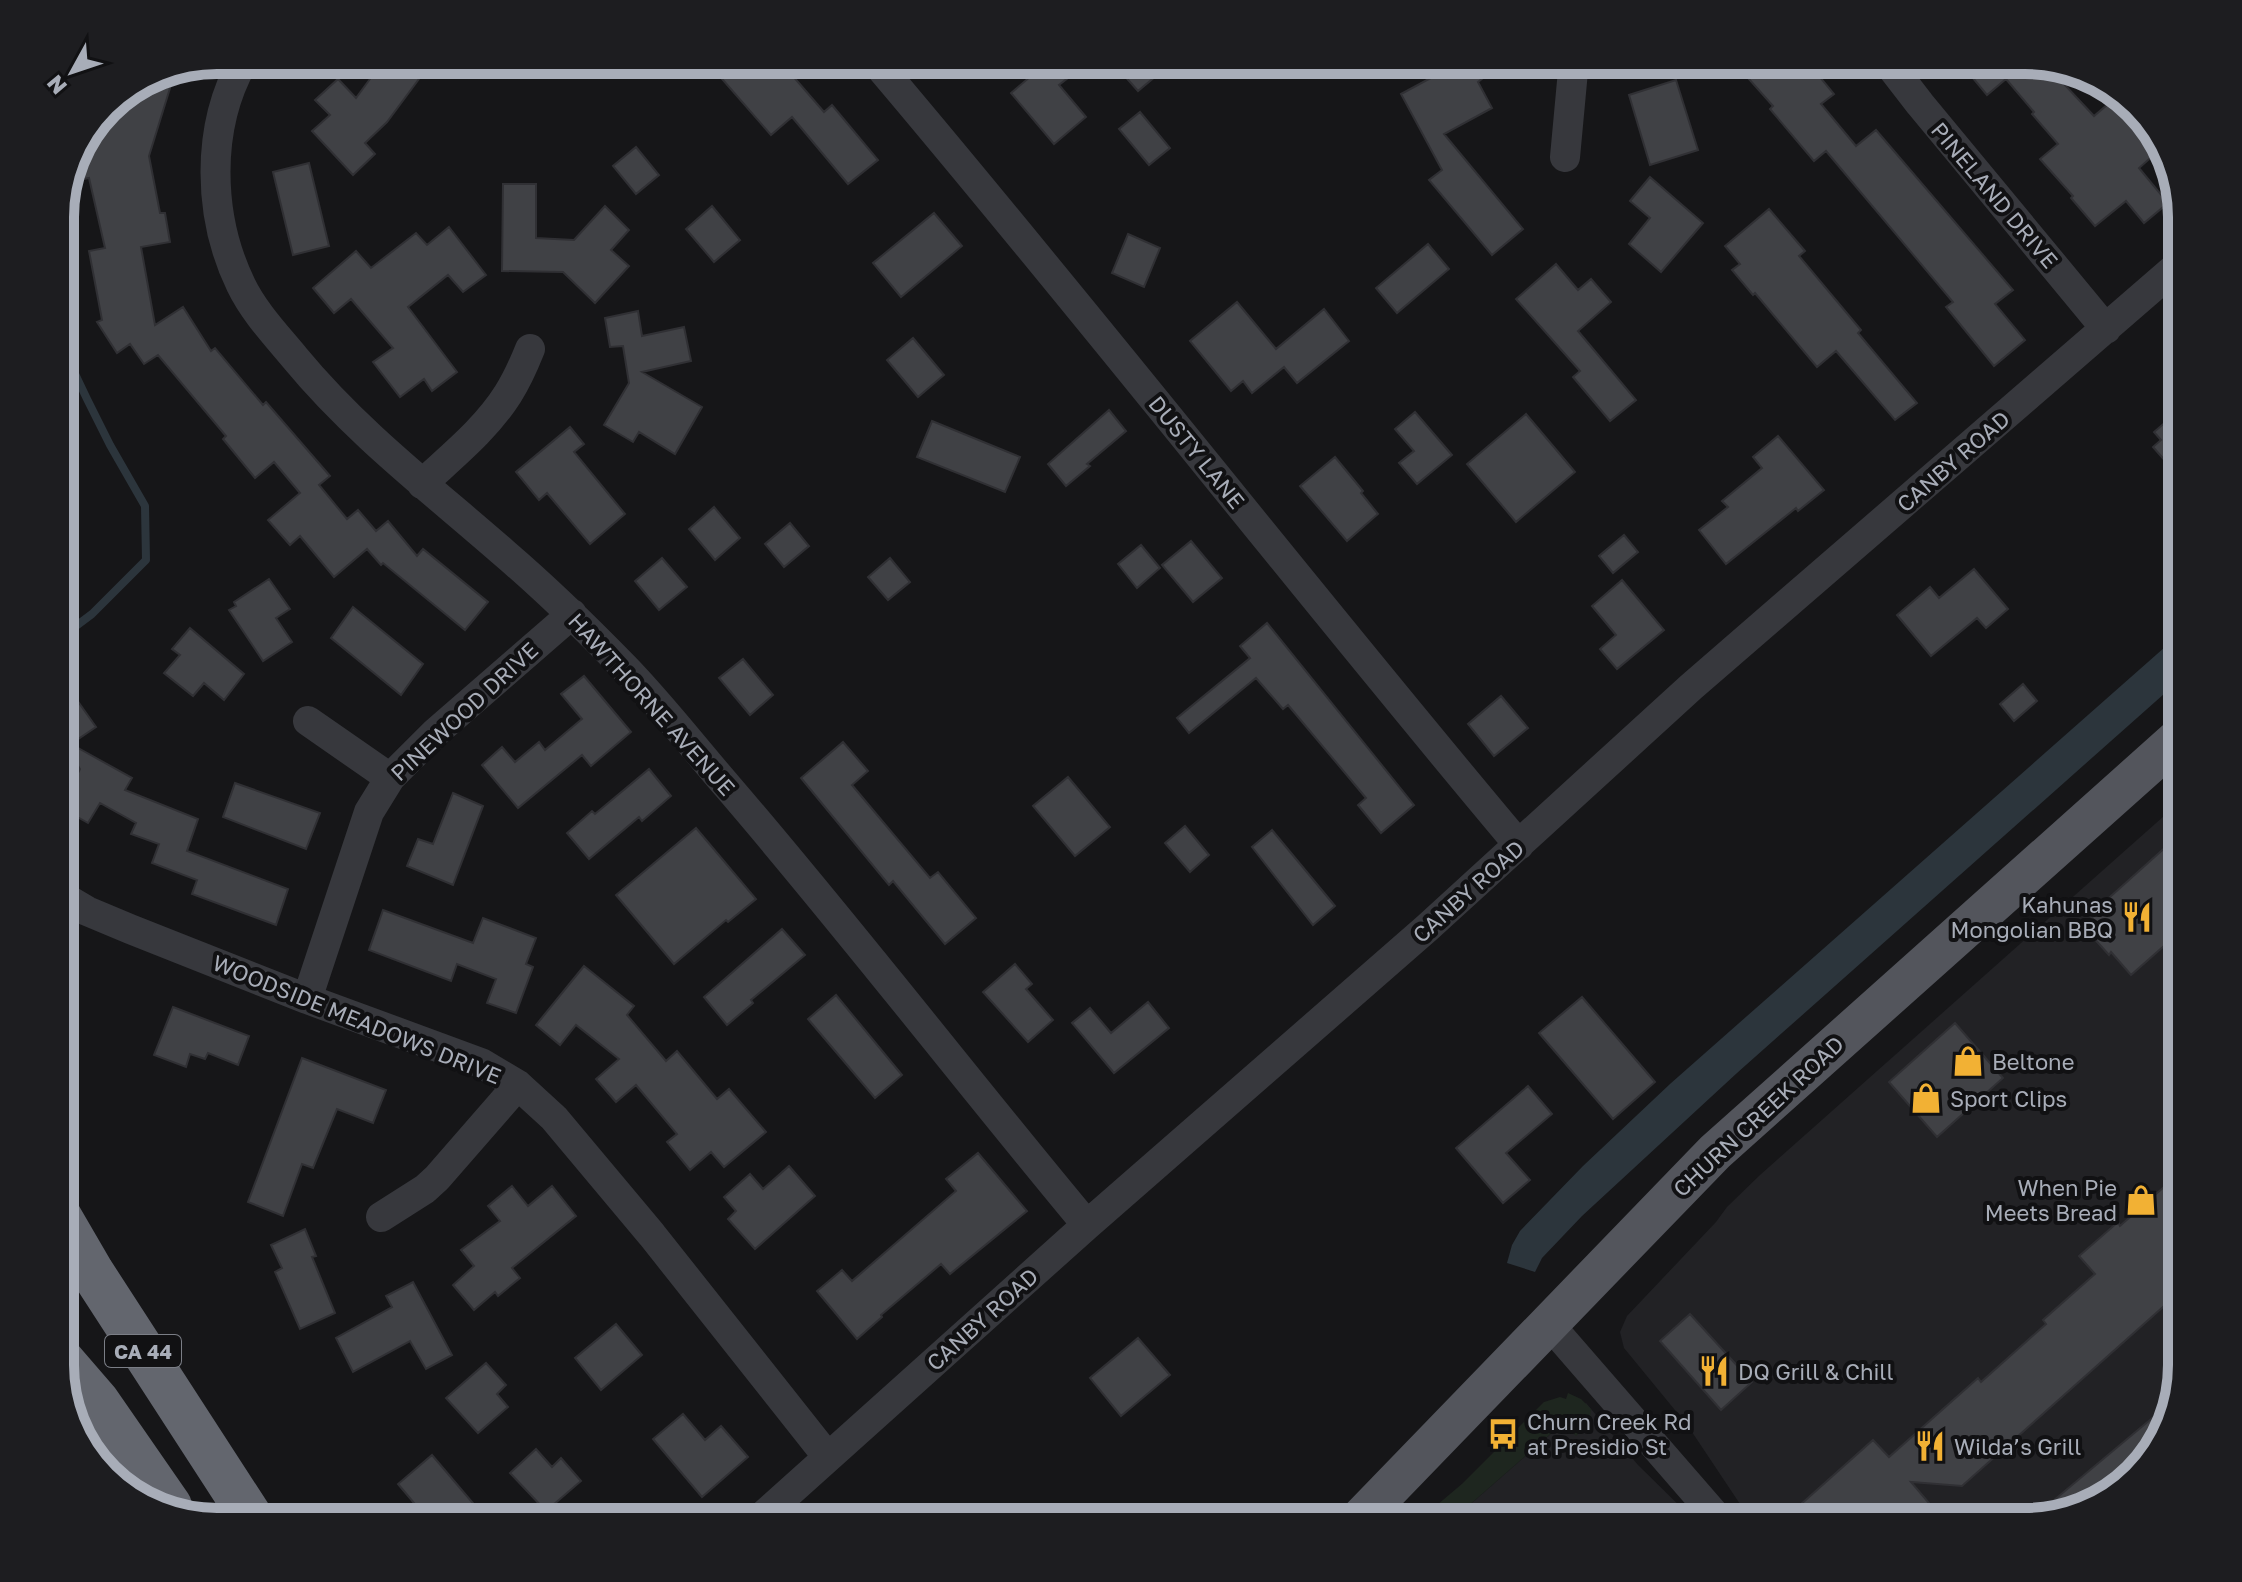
<svg xmlns="http://www.w3.org/2000/svg" width="2242" height="1582" font-family="'Golos Text',sans-serif">
  <style>
    .built { fill: #222225 }
    .green { fill: #1e261f }
    .water { fill: #2c353c }
    .lines { fill: none; stroke-linecap: round; stroke-linejoin: round }
    .stream { stroke: #2c353c; stroke-width: 8 }
    .building { fill: #404145; stroke: #303034; stroke-width: 2 }
    .minor { stroke: #37383d; stroke-width: 30 }
    .major { stroke: #53555c; stroke-width: 40 }
    .highway { stroke: #63666e; stroke-width: 44 }
    .labels { text-anchor: middle; dominant-baseline: central; stroke-width: 8; stroke-linejoin: round; paint-order: stroke }
    .shield { fill: #111113; stroke: #7b7e86; stroke-width: 2 }
    .shield-label { font-size: 20px; font-weight: bold; fill: #a8adb8 }
    .street-label { font-size: 22px; fill: #a8adb8; stroke: #111113 }
    .poi-label { font-size: 22px; fill: #a8adb8; stroke: #111113; text-anchor: start }
    .rim { fill: none; stroke: #a8adb8; stroke-width: 10 }
  </style>
  <rect width="100%" height="100%" fill="#161618"/>
  <!-- built -->
  <path class="built" d="M2182 800V1365L2150 1460 2095 1506 2025 1522H1752L1688 1426 1624 1348 1620 1332 1627 1316 1716 1222 1727 1207 1760 1175Z
    M1586 1403 1638 1465 1696 1522H1461L1466 1508Z"/>
  <!-- green -->
  <path class="green" d="M1568 1393 1581 1399 1591 1409 1590 1422 1576 1436 1563 1423 1466 1508 1436 1522H1417L1463 1483 1544 1402 1560 1397 1566 1399Z"/>
  <!-- water -->
  <path class="water" d="M2182 632V678L1737 1073 1582 1216 1542 1258 1535 1272 1507 1263 1512 1245 1520 1231 1583 1166 1670 1084Z"/>
  <g class="lines">
    <!-- stream -->
    <path class="stream" d="M60 638 92 614 146 560 145 506 110 445 87 399 66 355 60 333"/>
  </g>
  <!-- building -->
  <path class="building" d="M384 60H433L387 122 365 143 375 154 353 175 312 131 330 115 315 100 338 79 356 98Z
    M729 60H779L824 112 832 105 878 160 848 184 792 117 771 135 716 72Z
    M1050 60H1061L1073 74 1059 85 1086 117 1054 144 1011 93Z
    M1140 60H1175L1138 91 1123 74Z
    M1464 60H1506L1478 82 1492 108 1444 134 1523 229 1492 255 1429 180 1442 170 1401 94Z
    M1732 60H1800L1812 73 1815 71 1834 94 1821 104 1856 146 1876 130 2013 290 1995 304 2025 340 1994 366 1946 307 1953 302 1826 151 1814 161 1770 109 1773 106Z
    M1958 60H2025L2050 69 2094 116 2121 93 2164 146 2139 168 2168 203 2144 223 2126 201 2095 226 2071 198 2073 196 2040 159 2058 144 2032 114 2034 112 2006 79 1987 95Z
    M148 78 171 85 149 156 160 213H165L170 242 141 247 155 325 183 307 211 351 215 348 263 405 266 402 330 476 319 485 347 519 358 510 376 531 388 521 417 556 423 549 488 602 465 630 383 563 381 565 367 549 334 577 300 536 290 545 268 520 300 493 274 462 255 478 223 439 226 436 158 355 144 364 130 344 117 353 97 322 102 320 89 251 105 248 89 178 79 180 74 155 76 148 97 144 113 99Z
    M1676 80 1698 150 1650 165 1629 95Z
    M1140 112 1170 148 1149 165 1119 129Z
    M636 147 659 175 636 194 613 166Z
    M309 163 329 246 293 255 273 172Z
    M1650 177 1703 223 1661 272 1629 244 1650 218 1630 201Z
    M503 184H536V238L574 240 605 206 629 230 611 250 629 266 595 303 563 272 502 271Z
    M712 206 740 240 714 262 686 229Z
    M1769 209 1805 251 1799 256 1861 330 1858 333 1917 403 1895 420 1836 351 1817 367 1755 293 1753 295 1732 270 1740 264 1725 246Z
    M934 213 962 246 901 297 873 263Z
    M449 227 486 275 463 292 448 275 408 307 457 372 432 391 424 379 400 397 373 362 393 348 351 299 334 313 313 288 356 251 371 268 416 233 427 245Z
    M1128 234 1160 248 1144 287 1112 273Z
    M1428 244 1449 269 1397 313 1376 288Z
    M1556 264 1578 290 1591 279 1611 302 1578 331 1636 400 1610 421 1573 377 1580 371 1516 299Z
    M1237 302 1276 349 1324 309 1349 341 1297 383 1284 367 1252 393 1243 381 1231 391 1190 341Z
    M638 311 642 336 684 327 691 361 642 372 702 407 675 454 639 432 633 442 604 425 629 383 623 346 610 347 605 318Z
    M913 338 944 375 918 397 887 360Z
    M2182 408V480L2153 447 2161 440 2154 432Z
    M1109 410 1126 431 1087 464 1090 466 1066 486 1048 464Z
    M1415 412 1452 455 1417 484 1399 463 1414 451 1395 429Z
    M1526 414 1575 472 1516 522 1467 464Z
    M932 421 1020 457 1005 492 917 457Z
    M570 427 584 444 574 452 625 514 590 544 547 493 539 500 516 472Z
    M1778 436 1824 490 1798 511 1796 508 1726 564 1699 530 1728 507 1722 501 1762 468 1753 457Z
    M1335 457 1363 491 1361 493 1378 514 1347 541 1300 486Z
    M714 507 740 538 715 560 689 529Z
    M790 523 809 546 784 567 765 544Z
    M1624 535 1638 552 1613 573 1599 556Z
    M1191 541 1222 578 1193 602 1162 565Z
    M1141 545 1160 568 1137 588 1118 564Z
    M662 558 687 587 659 610 635 581Z
    M890 558 910 582 888 600 868 577Z
    M1974 569 2008 609 1986 628 1977 618 1931 656 1897 615 1930 587 1939 598Z
    M269 579 290 609 276 618 292 642 263 661 229 610 236 606 234 602Z
    M1622 580 1664 630 1617 669 1600 649 1616 635 1592 606Z
    M353 607 423 664 401 695 331 638Z
    M1267 623 1414 805 1381 833 1358 805 1366 798 1288 705 1283 709 1256 678 1189 733 1177 718 1250 658 1240 646Z
    M190 628 244 674 224 700 204 683 193 696 164 673 180 655 172 649Z
    M743 659 773 695 750 715 719 678Z
    M60 676 96 727 71 744 132 778 125 790 198 819 187 851 288 889 276 925 192 894 197 880 152 863 159 844 131 834 136 823 100 803 88 823 60 807 80 769 66 748 60 751Z
    M584 676 631 732 591 766 582 755 518 808 482 765 502 747 515 762 539 742 545 750 582 719 561 694Z
    M2023 684 2037 701 2014 721 2000 704Z
    M1501 696 1528 728 1494 756 1468 724Z
    M843 742 868 771 852 785 930 878 938 872 976 918 945 944 893 881 889 885 801 778Z
    M649 769 671 796 642 821 639 817 589 859 567 833 592 811 595 814Z
    M1068 777 1110 827 1075 856 1033 806Z
    M235 783 320 813 306 849 223 817Z
    M453 793 483 806 453 885 407 866 418 839 433 844Z
    M1185 826 1209 855 1190 872 1165 843Z
    M696 828 756 899 728 922 726 920 674 964 616 895Z
    M1272 830 1335 906 1313 925 1252 847Z
    M2168 845 2182 862V930L2131 975 2111 952 2109 955 2083 926 2103 907 2101 905Z
    M383 910 473 943 483 918 536 938 526 964 533 967 516 1013 487 1003 496 979 457 964 451 981 369 950Z
    M782 929 805 955 751 1000 753 1003 727 1025 704 997Z
    M1015 964 1032 984 1026 989 1053 1020 1028 1042 983 992Z
    M584 966 634 1006 627 1015 666 1061 677 1051 717 1099 729 1089 766 1132 724 1167 711 1152 690 1170 667 1142 677 1134 636 1085 616 1102 596 1079 619 1059 576 1025 560 1045 536 1025Z
    M836 995 902 1075 875 1098 808 1019Z
    M1582 997 1655 1082 1613 1119 1539 1033Z
    M1148 1002 1169 1028 1114 1073 1072 1023 1090 1008 1111 1033Z
    M173 1007 249 1036 238 1065 208 1053 205 1059 190 1054 186 1067 154 1055Z
    M1955 1023 2003 1078 1937 1137 1889 1082Z
    M302 1058 386 1090 373 1123 337 1109 313 1168 302 1164 283 1216 248 1202Z
    M1528 1086 1552 1114 1506 1153 1530 1180 1503 1203 1456 1148Z
    M978 1153 1027 1211 950 1274 941 1264 881 1315 882 1317 857 1339 817 1291 842 1270 852 1281 956 1191 946 1179Z
    M789 1166 815 1196 755 1249 728 1219 736 1211 724 1197 750 1174 763 1189Z
    M2182 1171V1290L1962 1486 1911 1482 1934 1509 1920 1522H1781L1873 1440 1889 1457 1978 1378 1981 1382 2046 1324 2043 1320 2095 1274 2079 1256 2118 1222 2120 1226Z
    M512 1186 528 1206 552 1186 576 1216 512 1268 520 1278 498 1296 495 1292 474 1310 453 1285 474 1266 461 1250 500 1221 488 1206Z
    M305 1229 316 1256 312 1257 335 1313 300 1329 275 1272 282 1268 271 1245Z
    M413 1282 452 1355 426 1369 410 1341 353 1372 336 1338 392 1307 386 1296Z
    M1690 1314 1752 1382 1721 1410 1660 1341Z
    M616 1324 642 1355 601 1390 575 1358Z
    M1138 1338 1170 1375 1121 1416 1090 1378Z
    M486 1363 506 1385 497 1394 508 1407 478 1433 446 1398Z
    M2169 1404 2150 1460 2095 1506 2029 1521Z
    M683 1414 705 1440 721 1426 748 1457 702 1497 653 1439Z
    M536 1449 552 1467 561 1458 581 1481 546 1511 510 1473Z
    M432 1455 489 1522H430L398 1484Z"/>
  <g class="lines">
    <!-- minor -->
    <path class="minor" d="M244 60C205 127 208 217 241 285 254 312 276 335 295 358 356 432 432 490 504 553 546 589 586 628 624 667 661 705 694 748 728 787 851 930 966 1080 1087 1225
      M874 60C1093 318 1301 586 1519 845
      M1886 60 1920 104 2106 329
      M1565 157 1574 60
      M422 484C452 456 486 429 508 394 517 380 524 364 530 349
      M308 721 390 778
      M60 895 87 911 130 929 307 999 481 1063 518 1085 554 1118 652 1235 827 1456
      M307 999 369 812 390 778 435 733 572 614
      M381 1217 425 1189 437 1178 518 1085
      M1549 1324 1721 1522
      M756 1522 1087 1225 1427 928 1691 687 2182 262"/>
    <!-- major -->
    <path class="major" d="M1357 1522 1715 1152 2182 735"/>
    <!-- highway -->
    <path class="highway" d="M60 1217 92 1272 254 1522
      M60 1358 98 1402 170 1506"/>
  </g>
  <!-- icons -->
  <defs>
    <symbol id="restaurant-bare" viewBox="-9 -9 18 18"><path d="M-5-6h1v4h1v-4h1v4h1v-4h1v5L-1.5 .5V6h-2V.5L-5-1ZM5-6V6H3V1.5H1.5Q1.5-4 5-6Z" fill="#f2b134" stroke="#111113" stroke-width="2.5" paint-order="stroke"/></symbol>
    <symbol id="shop-bare" viewBox="-9 -9 18 18"><path d="M-5-2.5h2.3a2.7 3.5 0 0 1 5.4 0H5L5.5 6h-11ZM-1.5-2.5h3a1.5 2.3 0 0 0-3 0Z" fill="#f2b134" stroke="#111113" stroke-width="2.5" paint-order="stroke"/></symbol>
    <symbol id="bus-bare" viewBox="-9 -9 18 18"><path d="M-5-6H5V4H4V6H2V4H-2V6H-4V4H-5ZM-3.5-4V0h7V-4ZM-3.5 1.2v1.5H-2V1.2ZM2 1.2v1.5H3.5V1.2Z" fill="#f2b134" stroke="#111113" stroke-width="2.5" paint-order="stroke"/></symbol>
  </defs>
  <g fill-rule="evenodd">
    <use href="#restaurant-bare" x="2115" y="895" width="44" height="44"/>
    <use href="#shop-bare" x="1946" y="1039" width="44" height="44"/>
    <use href="#shop-bare" x="1904" y="1076" width="44" height="44"/>
    <use href="#shop-bare" x="2119" y="1178" width="44" height="44"/>
    <use href="#restaurant-bare" x="1692" y="1349" width="44" height="44"/>
    <use href="#bus-bare" x="1481" y="1412" width="44" height="44"/>
    <use href="#restaurant-bare" x="1908" y="1424" width="44" height="44"/>
  </g>
  <g class="labels">
    <!-- shield labels -->
    <rect class="shield" x="105" y="1335" width="76" height="32" rx="6"/>
    <g class="shield-label">
      <text x="143" y="1351">CA 44</text>
    </g>
    <!-- street labels -->
    <g class="street-label">
      <text transform="translate(1995 195) rotate(50)">PINELAND DRIVE</text>
      <text transform="translate(1197 452) rotate(51)">DUSTY LANE</text>
      <text transform="translate(1953 461) rotate(-41)">CANBY ROAD</text>
      <text transform="translate(652 704) rotate(48)">HAWTHORNE AVENUE</text>
      <text transform="translate(464 711) rotate(-43)">PINEWOOD DRIVE</text>
      <text transform="translate(1468 891) rotate(-42)">CANBY ROAD</text>
      <text transform="translate(357 1019) rotate(22)">WOODSIDE MEADOWS DRIVE</text>
      <text transform="translate(1758 1116) rotate(-43)">CHURN CREEK ROAD</text>
      <text transform="translate(982 1319) rotate(-42)">CANBY ROAD</text>
    </g>
    <!-- poi labels -->
    <g class="poi-label">
      <text x="2113" y="904" text-anchor="end">Kahunas<tspan x="2113" dy="25">Mongolian BBQ</tspan></text>
      <text x="1992" y="1061">Beltone</text>
      <text x="1950" y="1098">Sport Clips</text>
      <text x="2117" y="1187" text-anchor="end">When Pie<tspan x="2117" dy="25">Meets Bread</tspan></text>
      <text x="1738" y="1371">DQ Grill &amp; Chill</text>
      <text x="1527" y="1421">Churn Creek Rd<tspan x="1527" dy="25">at Presidio St</tspan></text>
      <text x="1954" y="1446">Wilda’s Grill</text>
    </g>
  </g>
  <!-- crop -->
  <path d="M0 0H2242V1582H0ZM217 74H2025A143 143 0 0 1 2168 217V1365A143 143 0 0 1 2025 1508H217A143 143 0 0 1 74 1365V217A143 143 0 0 1 217 74Z" fill="#1d1d20" fill-rule="evenodd"/>
  <path class="rim" d="M217 74H2025A143 143 0 0 1 2168 217V1365A143 143 0 0 1 2025 1508H217A143 143 0 0 1 74 1365V217A143 143 0 0 1 217 74Z"/>
  <!-- north arrow -->
  <g transform="translate(72 72) rotate(230)" stroke="#111113" stroke-width="6" paint-order="stroke">
  <path d="M0-6L14 30L0 20L-14 30Z" fill="#a8adb8"/>
  <text y="-12" font-size="22" font-weight="bold" text-anchor="middle" fill="#a8adb8">N</text>
  </g>
</svg>
